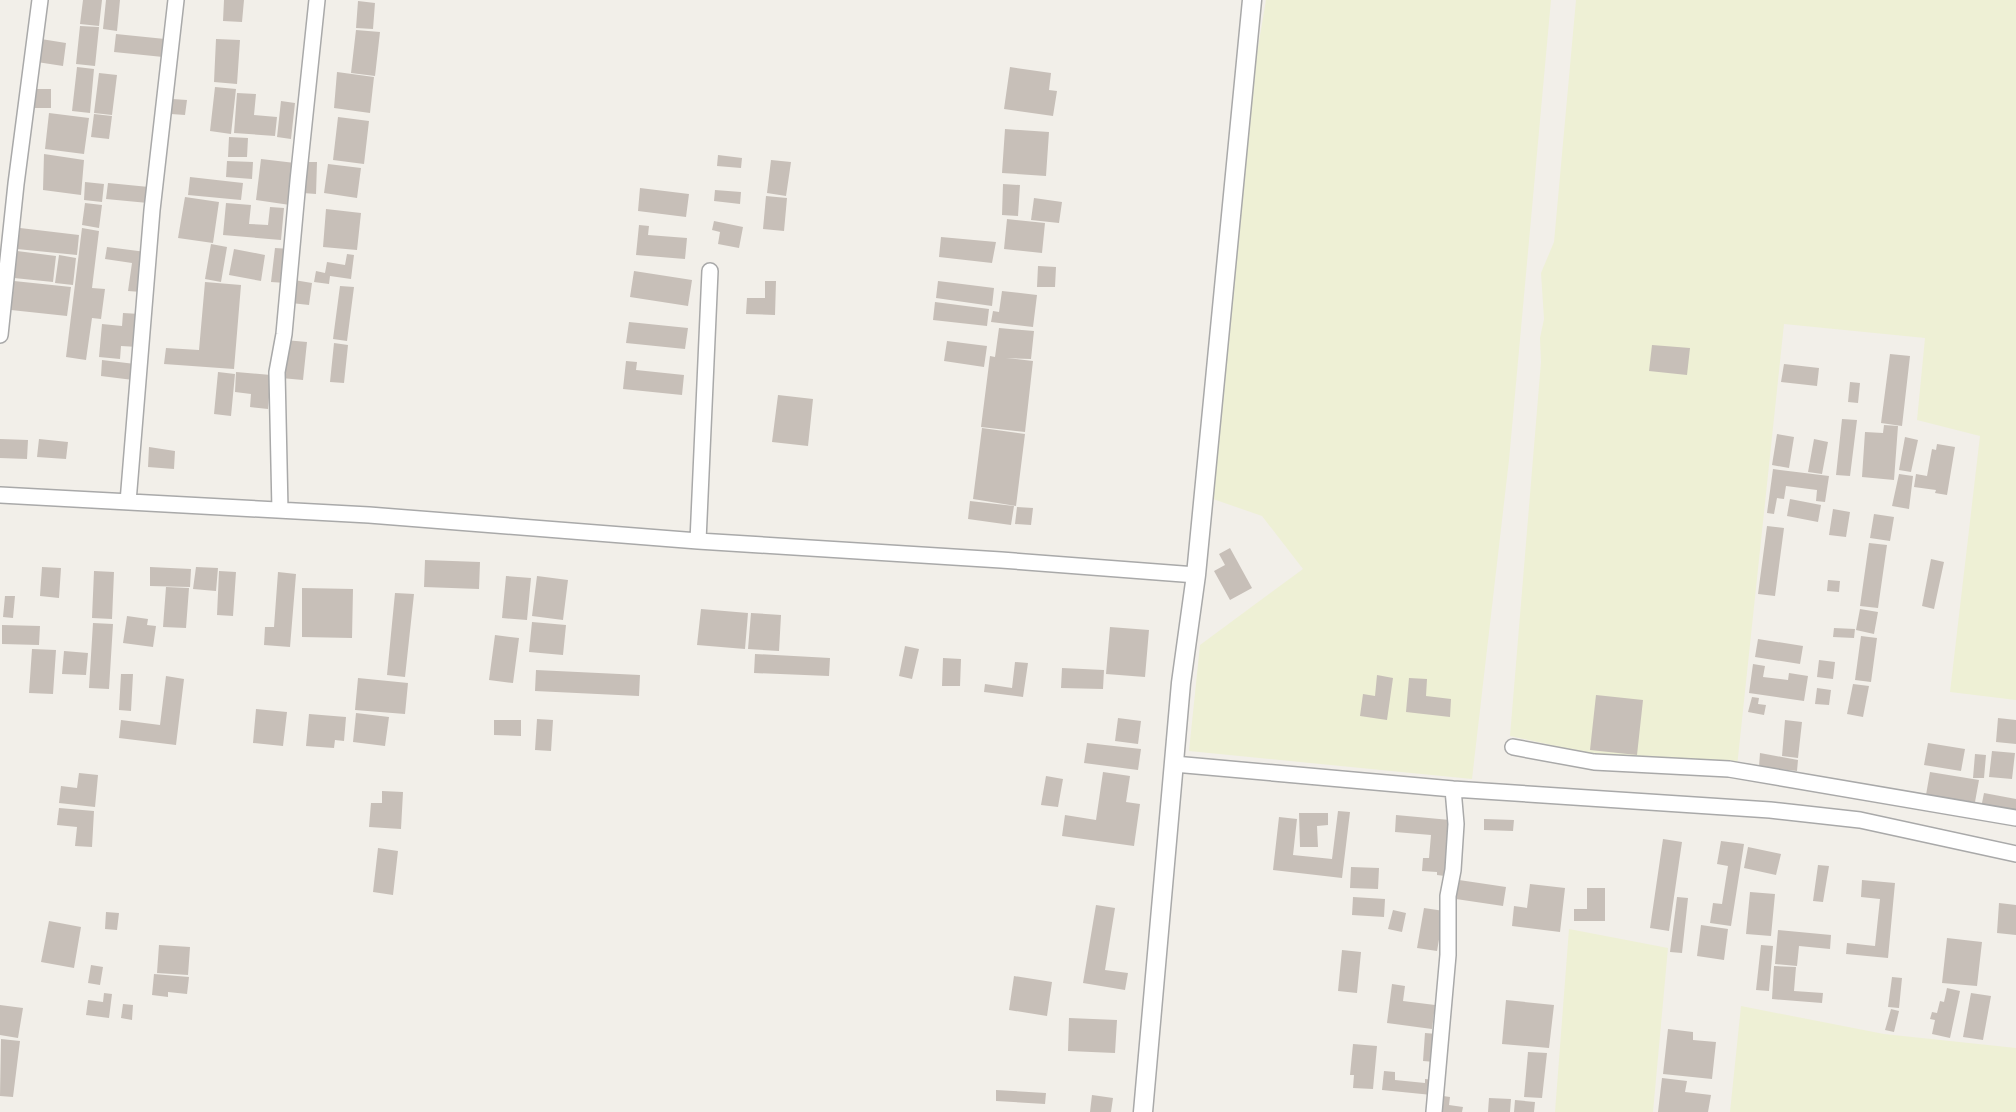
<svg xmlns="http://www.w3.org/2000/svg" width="2016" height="1112" font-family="'Titillium Web',sans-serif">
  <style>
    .farmland { fill: #eef0d5 }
    .building { fill: #c7bfb8 }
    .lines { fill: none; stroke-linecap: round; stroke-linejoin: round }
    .minor-casing { stroke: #a9a9a9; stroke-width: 18 }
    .tertiary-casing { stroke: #a9a9a9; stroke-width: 21 }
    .minor { stroke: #fff; stroke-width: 15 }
    .tertiary { stroke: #fff; stroke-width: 18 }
  </style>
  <rect width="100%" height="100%" fill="#f2efe9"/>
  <!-- farmland -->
  <path class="farmland" d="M1266 0H1551L1509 460 1472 779 1189 751 1200 645 1303 569 1262 516 1213 499 1223 401 1235 182Z
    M1576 0H2016V700L1950 692 1980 436 1917 420 1925 338 1784 324 1737 767 1619 760 1510 736 1541 362 1540 338 1544 319 1541 273 1554 242Z
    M1569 929 1668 948 1653 1112H1555Z
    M1741 1006 1884 1034 2016 1048V1112H1730Z"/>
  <!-- building -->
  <path class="building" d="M83 0H102L99 26 80 24Z
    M106 0H120L117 31 103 29Z
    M224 0H244L242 22 223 21Z
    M358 1 375 3 373 29 356 28Z
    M80 26 99 27 95 66 76 64Z
    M356 30 380 32 375 76 351 73Z
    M116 34 165 39 163 57 114 52Z
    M41 39 66 43 63 66 37 62Z
    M216 39 240 40 237 84 214 82Z
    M77 67 94 69 90 113 72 111Z
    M1010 67 1051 73 1049 90 1057 91 1053 116 1004 109Z
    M337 72 374 77 370 113 334 108Z
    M99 73 117 75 112 115 94 113Z
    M215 87 236 89 231 134 210 131Z
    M33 89H51V108H33Z
    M237 93 256 94 254 115 277 117 275 136 234 133Z
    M172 99 187 100 185 115 171 114Z
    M281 101 295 103 291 139 277 137Z
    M49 113 89 118 84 154 45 149Z
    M94 114 112 116 109 139 91 137Z
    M338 117 369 121 364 164 333 160Z
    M1005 129 1049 132 1046 176 1002 173Z
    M229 137 248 138 247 157H228Z
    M44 154 84 160 81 195 43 190Z
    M718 155 742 158 741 168 717 166Z
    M261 159 295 163 290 205 256 200Z
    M771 160 791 162 786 196 767 193Z
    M227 161 253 162 252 179 226 177Z
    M304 162H317L316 194 303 193Z
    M328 164 361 168 357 198 324 193Z
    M190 177 243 183 241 200 188 195Z
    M85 182 104 184 102 202 84 200Z
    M108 183 149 187 148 203 106 199Z
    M1003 184 1020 185 1018 216 1002 215Z
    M640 188 689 194 686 217 638 211Z
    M715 190 741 192 740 204 714 201Z
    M766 196 787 198 784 231 763 229Z
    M185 197 219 202 213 243 178 238Z
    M1034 198 1062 202 1059 223 1031 220Z
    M85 203 102 205 99 228 82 225Z
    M226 203 251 205 249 224 268 225 270 207 284 208 281 240 223 235Z
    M326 209 361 213 357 250 323 247Z
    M1007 219 1045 223 1042 253 1004 249Z
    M714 221 743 227 739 248 718 244 720 232 712 230Z
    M639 225 649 226 648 235 687 238 685 259 636 255Z
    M20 228 79 235 77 255 17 249Z
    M82 228 99 231 92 288 105 289 101 319 92 318 86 360 66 357Z
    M941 237 996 242 992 263 939 257Z
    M211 244 227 247 221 282 205 279Z
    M107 247 146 252 141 292 128 291 132 263 105 259Z
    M275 248 290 249 286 283 271 282Z
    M234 249 265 255 261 281 229 275Z
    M17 251 56 256 53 282 14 278Z
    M347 254 354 255 351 279 330 276 329 284 314 282 316 271 325 273 327 262 345 265Z
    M59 255 76 258 73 285 55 283Z
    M1038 266 1056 267 1055 287H1037Z
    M634 271 692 280 688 306 630 297Z
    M294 280 312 283 309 305 291 303Z
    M14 281 71 287 67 316 11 310Z
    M765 281H776L775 315 746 314 747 298H765Z
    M938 281 994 288 992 306 936 298Z
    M205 282 241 285 234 369 164 364 166 348 199 350Z
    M340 286 354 287 347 341 333 339Z
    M1002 291 1037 295 1033 327 991 322 993 311 999 312Z
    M935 302 989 309 987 326 933 320Z
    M123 313 140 314 138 347 121 346 120 359 99 357 102 324 122 326Z
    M629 322 688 328 685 349 626 343Z
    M999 328 1034 331 1031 359 1006 358 1033 361 1025 432 981 427 990 356 995 357Z
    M285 340 307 342 303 380 281 378Z
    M947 341 987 346 984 367 944 361Z
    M334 343 348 345 344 383 330 382Z
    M1652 345 1690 348 1687 375 1649 371Z
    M1890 354 1910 356 1902 426 1881 423Z
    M102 360 135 364 133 380 101 376Z
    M626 361 637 362 636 370 684 375 682 395 623 389Z
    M1784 364 1819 368 1817 386 1781 382Z
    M218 372 235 374 231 416 214 414Z
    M236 372 271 375 268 409 250 407 251 394 235 392Z
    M1850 382 1860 383 1858 403 1848 402Z
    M778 395 813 399 808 446 772 442Z
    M1842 419 1857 420 1850 476 1836 475Z
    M1884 425 1898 426 1894 480 1862 477 1865 432 1883 433Z
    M982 428 1025 434 1016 506 973 499Z
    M1777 434 1794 437 1789 468 1772 465Z
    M1905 437 1918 440 1911 472 1899 470Z
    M0 439 28 440 27 459 0 458Z
    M39 439 68 442 66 459 37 457Z
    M1814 439 1828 442 1822 474 1808 472Z
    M1937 444 1955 447 1947 495 1935 493 1936 490 1914 487 1916 474 1927 476 1932 449 1936 450Z
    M149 447 175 451 174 469 148 467Z
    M1773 469 1829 476 1825 502 1816 501 1817 490 1786 486 1784 499 1777 498 1774 514 1767 513Z
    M1899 474 1913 476 1909 509 1892 506Z
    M1790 499 1821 505 1818 522 1787 516Z
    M970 501 1014 506 1011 525 968 519Z
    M1017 507 1033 508 1031 525 1015 524Z
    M1833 509 1850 512 1846 537 1829 535Z
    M1874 514 1894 517 1890 541 1870 538Z
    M1767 526 1784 528 1775 596 1758 594Z
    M1869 543 1887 545 1878 608 1860 606Z
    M1230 548 1252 588 1230 600 1214 571 1225 565 1219 554Z
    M1931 559 1944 562 1934 609 1922 606Z
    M425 560 480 562 479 589 424 587Z
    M42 567 61 568 59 598 40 596Z
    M150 567 191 569 190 587 150 586Z
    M196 567 218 568 216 591 193 589Z
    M94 571 114 572 112 619 92 618Z
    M219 571 236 572 233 616 217 615Z
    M278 572 296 574 290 647 264 645 265 627H274Z
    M506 576 531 578 527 620 502 618Z
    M537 576 568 580 563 620 532 616Z
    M1828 580 1840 581 1839 592 1827 591Z
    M166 587 189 588 186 628 163 627Z
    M302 588 353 589 352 638 302 637Z
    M395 593 414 594 405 677 387 675Z
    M5 596H15L13 618 3 617Z
    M701 609 748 613 745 649 697 645Z
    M1860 609 1878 612 1874 634 1856 630Z
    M751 613 781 615 779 651 748 649Z
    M127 616 148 619 147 625 156 626 153 647 123 643Z
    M532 622 566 625 563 655 529 652Z
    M93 623 113 624 109 689 89 688Z
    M2 625 40 626 39 645 2 644Z
    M1110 627 1149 630 1145 677 1106 674Z
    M1834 628 1855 629 1854 638 1833 637Z
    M495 635 519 638 513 683 489 680Z
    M1861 636 1877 638 1871 682 1855 680Z
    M1758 639 1803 646 1800 664 1755 657Z
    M905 646 919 649 912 679 899 676Z
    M32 649 56 650 53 694 29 693Z
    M64 651 88 653 86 675 62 674Z
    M755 654 830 658 829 676 754 673Z
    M943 658 961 659 960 686H942Z
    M1819 660 1835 662 1833 679 1817 677Z
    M1015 662 1028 663 1023 697 984 692 985 684 1012 688Z
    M1753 664 1765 666 1763 677 1788 680 1789 673 1808 676 1804 701 1749 693Z
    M1062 668 1104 670 1103 689 1061 688Z
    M536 670 640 675 639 696 535 691Z
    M121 674H133L131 711 119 710Z
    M1377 675 1393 678 1387 720 1360 716 1363 694 1375 696Z
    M166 676 184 679 176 745 119 738 121 720 160 725Z
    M358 678 408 683 405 714 355 710Z
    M1409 678 1427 679 1426 696 1451 699 1450 717 1406 712Z
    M1853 684 1869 686 1863 717 1847 714Z
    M1817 688 1831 690 1829 705 1815 704Z
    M1596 695 1643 700 1637 755 1590 750Z
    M1752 697 1759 698 1758 704 1766 705 1764 715 1748 712Z
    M256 709 287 712 283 746 253 743Z
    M356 713 389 717 385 746 353 742Z
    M309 714 346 717 344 741 335 740 334 748 306 746Z
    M1118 718 1141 721 1138 744 1115 741Z
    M1998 718 2016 720V744L1996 742Z
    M537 719 553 720 551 751 535 750Z
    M494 720H521V736L494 735Z
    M1785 720 1802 722 1798 758 1782 756Z
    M1087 743 1141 749 1138 770 1084 763Z
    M1928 743 1965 749 1961 771 1924 765Z
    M1992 751 2015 753 2012 779 1989 777Z
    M1760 753 1798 760 1797 771 1759 767Z
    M1975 754 1986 755 1984 778H1973Z
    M1103 772 1130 776 1126 802 1140 804 1134 846 1062 836 1065 815 1096 820Z
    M1930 772 1979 780 1975 802 1926 795Z
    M79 773 98 775 95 807 59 803 61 786 77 788Z
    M1046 776 1063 779 1058 807 1041 805Z
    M382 791 403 792 401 829 369 827 371 803H382Z
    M1984 793 2016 799V814L1981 808Z
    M59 808 94 811 92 847 75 846 77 827 57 825Z
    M1338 811 1350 812 1342 878 1273 870 1279 817 1297 819 1293 855 1332 859Z
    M1299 813H1328V825L1317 826 1318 847H1300Z
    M1396 815 1450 820 1445 876 1437 875V872L1422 871 1423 858H1429L1431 835 1395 832Z
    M1484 819 1514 820 1513 831 1484 830Z
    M1663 839 1682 842 1669 931 1650 928Z
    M1721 841 1744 844 1731 926 1710 923 1713 903 1722 904 1728 866 1717 864Z
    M1748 847 1781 854 1776 875 1744 868Z
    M378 848 398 851 393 895 373 892Z
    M1818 865 1829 866 1823 902 1813 901Z
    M1351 867 1379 868 1378 889 1350 888Z
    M1459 880 1506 887 1503 906 1456 899Z
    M1862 880 1895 883 1888 958 1846 954 1847 943 1875 946 1880 899 1861 897Z
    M1530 884 1565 888 1560 932 1512 926 1514 906 1527 908Z
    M1587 888H1605V921H1574V909H1587Z
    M1750 892 1775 894 1771 936 1746 934Z
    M1353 897 1385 899 1384 917 1352 915Z
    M1677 897 1688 898 1682 953 1670 952Z
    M1999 903 2016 905V935L1997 933Z
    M1096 905 1115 908 1105 970 1128 973 1125 990 1083 983Z
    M1424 908 1444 911 1437 951 1417 948Z
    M1393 910 1406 913 1402 932 1388 929Z
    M106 912 119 913 117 930 105 929Z
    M49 921 81 927 74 968 41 962Z
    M1701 925 1728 929 1724 960 1697 956Z
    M1778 930 1831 935 1830 949 1799 946 1797 966 1775 964Z
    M1947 938 1982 942 1977 986 1942 983Z
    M159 945 190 947 188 975 157 973Z
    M1761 945 1773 946 1769 991 1756 990Z
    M1342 950 1361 952 1357 993 1338 991Z
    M91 965 103 967 100 985 88 983Z
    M1774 966 1796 967 1794 991 1823 993 1822 1003 1772 999Z
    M154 974 189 977 187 994 168 992V997L152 995Z
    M1014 976 1052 982 1047 1016 1009 1010Z
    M1892 977 1902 978 1899 1008 1888 1007Z
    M1392 984 1405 986 1403 1001 1435 1005 1432 1029 1387 1023Z
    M1947 988 1960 991 1950 1038 1932 1034 1935 1020 1930 1019 1932 1012 1937 1013 1940 1001 1944 1002Z
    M104 993 112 994 109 1018 86 1015 88 1000 103 1002Z
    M1971 993 1991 996 1983 1040 1963 1037Z
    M1506 1000 1554 1005 1549 1048 1502 1044Z
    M123 1004 133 1005 132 1020 121 1018Z
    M0 1005 23 1008 18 1038 0 1035Z
    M1891 1009 1899 1011 1894 1032 1885 1030Z
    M1069 1018 1117 1020 1115 1053 1068 1051Z
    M1668 1029 1693 1032V1040L1716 1042 1712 1079 1663 1074Z
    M1425 1033 1437 1034 1435 1062 1423 1061Z
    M1 1039 20 1041 13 1097 0 1096Z
    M1353 1044 1377 1046 1373 1089 1353 1088 1354 1075H1350Z
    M1528 1052 1547 1053 1542 1098 1524 1097Z
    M1384 1071 1395 1072V1080L1425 1083V1079L1434 1080 1432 1095 1382 1090Z
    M1662 1078 1687 1081 1685 1092 1711 1095 1708 1112H1658Z
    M996 1090 1046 1093 1045 1104 996 1101Z
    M1092 1095 1113 1098 1111 1112H1090Z
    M1443 1096 1450 1097 1449 1105 1463 1107 1462 1112H1441Z
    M1489 1098 1511 1099 1510 1112H1488Z
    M1515 1100 1535 1102 1534 1112H1514Z"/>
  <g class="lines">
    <defs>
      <path id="minor" d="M0 335 16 184 40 0
        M0 495 369 515 698 541 1001 560 1196 575
        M128 502 152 210 176 0
        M280 510 277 372 284 334 298 181 317 0
        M698 541 710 271
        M1513 747 1594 762 1729 769 2016 818
        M1174 764 1453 789 1770 810 1860 820 2016 854
        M1434 1112 1448 955V896L1453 870 1456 824 1453 789"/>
      <path id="tertiary" d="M1143 1112 1181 683 1196 575 1252 0"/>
    </defs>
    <!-- minor casing -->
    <use href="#minor" class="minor-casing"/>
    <!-- tertiary casing -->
    <use href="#tertiary" class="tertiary-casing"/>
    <!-- minor -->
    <use href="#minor" class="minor"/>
    <!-- tertiary -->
    <use href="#tertiary" class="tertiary"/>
  </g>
</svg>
